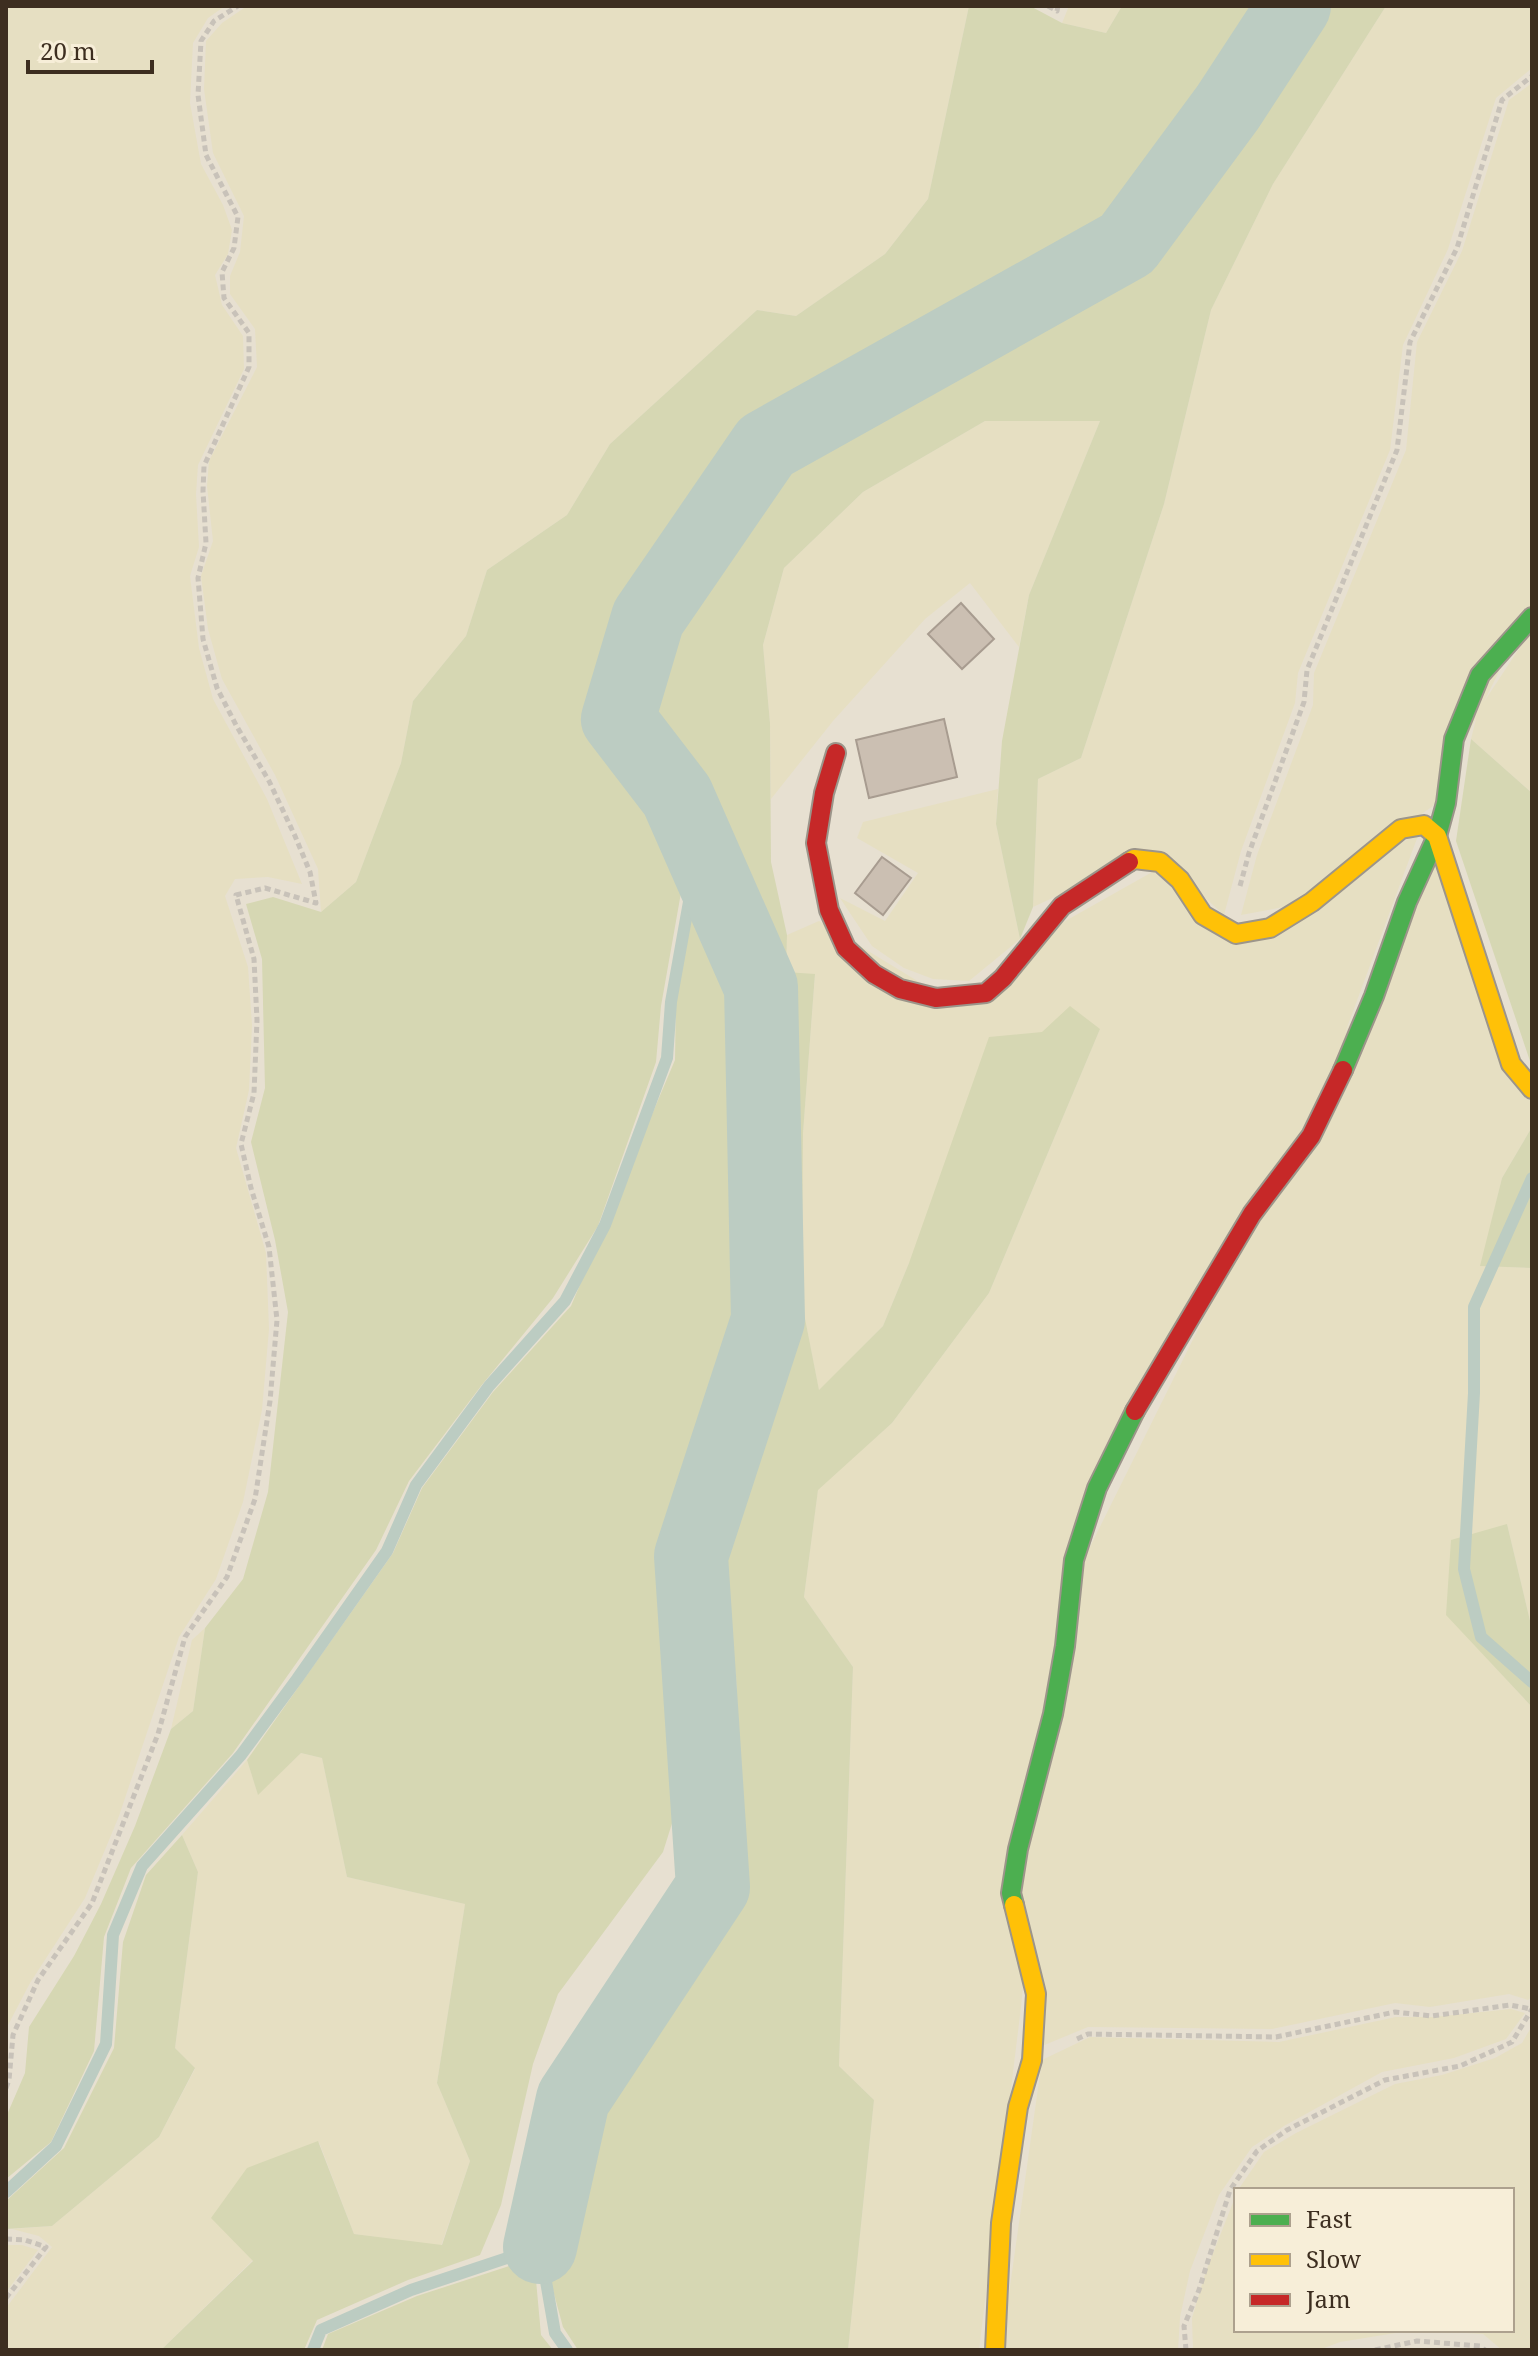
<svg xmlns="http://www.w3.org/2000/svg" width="1538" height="2356" font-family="'Noto Serif',serif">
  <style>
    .farmland { fill: #e6dfc2 }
    .green { fill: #d6d7b3 }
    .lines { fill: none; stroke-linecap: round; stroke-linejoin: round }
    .stream { stroke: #bcccc2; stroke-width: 12 }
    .river { stroke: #bcccc2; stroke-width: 74 }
    .building { fill: #cbbfb2; stroke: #a89c90; stroke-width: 2 }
    .fast-casing { stroke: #9c958a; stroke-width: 22 }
    .slow-casing { stroke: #9c958a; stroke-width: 22 }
    .jam-casing { stroke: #9c958a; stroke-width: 22 }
    .path { stroke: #c8c2b9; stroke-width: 5; stroke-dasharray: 6 4; stroke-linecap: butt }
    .fast { stroke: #4caf50; stroke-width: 18 }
    .slow { stroke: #ffc107; stroke-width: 18 }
    .jam { stroke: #c62828; stroke-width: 18 }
  </style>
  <rect width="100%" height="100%" fill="#e7e0d1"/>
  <!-- farmland -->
  <path class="farmland" d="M8 6H225L208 18 193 43 190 103 201 164 223 205 232 230 228 254 215 275 222 305 243 336 244 369 198 465 196 494 199 547 190 576 199 648 213 699 267 799 302 884 268 877 235 879 225 896 248 967 252 1025 249 1090 236 1148 266 1253 269 1329 262 1410 243 1502 216 1579 179 1637 119 1816 85 1898 30 1983 6 2029V11Z
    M247 6H969L928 199 885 254 796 316 757 310 610 444 567 515 487 570 466 636 413 701 401 763 356 882 321 912 318 869 275 775 222 679 208 629 201 576 213 541 207 486 209 461 257 367 255 329 230 294V276L240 252 244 216 213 153 204 89 206 41 222 23Z
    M1069 6H1122L1106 33 1062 23Z
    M1386 6H1532V68L1496 98 1448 249 1403 345 1390 450 1298 673 1295 703 1241 851 1224 915 1154 851 1033 907 1038 779 1081 758 1164 504 1211 310 1273 184Z
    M1532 83V604L1433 806 1289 906 1241 915 1257 855 1313 705 1314 673 1406 450 1417 342 1462 251 1509 100Z
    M985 421H1100L1029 595 1019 647 970 583 925 619 833 721 771 799 770 723 763 645 784 568 863 492Z
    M1532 629V793L1471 739 1478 711Z
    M998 789 996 824 1020 939 969 981 933 979 904 968 872 946 840 898 885 921 918 873 857 838 863 822Z
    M1419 833 1325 1087 1066 1561 1021 2007 979 2350H848L874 2100 839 2066 853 1667 804 1597 818 1489 892 1423 989 1293 1100 1029 909 1263 883 1326 819 1391 802 1303 803 1133 815 975 786 972 787 935 819 921 960 1007 1060 924 1154 871 1228 940Z
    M1437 848 1532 1106V1127L1502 1178 1481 1266 1532 1268V1629L1507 1524 1446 1614 1532 1707V1997L1528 2000 1509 1994 1430 2007 1395 2003 1272 2029 1088 2027 1042 2046 1022 1906 1083 1561Z
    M205 1628 193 1711 171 1729 192 1640Z
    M301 1753 322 1758 347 1877 465 1904 437 2083 470 2161 441 2246 354 2234 319 2142 253 2260 161 2350H6V2308L52 2247 39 2236 12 2229 52 2226 159 2137 195 2069 175 2048 198 1872 182 1835 247 1760 258 1794Z
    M1511 2009 1525 2013 1506 2039 1454 2058 1382 2072 1284 2126 1252 2147 1219 2195 1190 2271 1180 2317 1178 2350H1001L1042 2060 1090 2037 1279 2042 1396 2017H1433Z
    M1532 2026V2350H1502L1483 2334 1418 2330H1512V2190H1238L1264 2152 1296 2133 1395 2084 1442 2075 1495 2058 1522 2043Z
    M1236 2195V2330H1414L1340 2342 1319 2350H1193L1192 2318 1206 2271Z
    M6 2245H22L38 2250 6 2292Z"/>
  <!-- green -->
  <path class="green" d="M969 6H1030L1062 23 1106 33 1122 6H1282L1217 105 1120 239 756 443 635 620 608 726 667 804 688 853 661 1006 656 1062 598 1226 553 1298 481 1386 409 1481 376 1550 233 1753 131 1868 104 1937 94 2051 51 2142 6 2179V2117L25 2073 29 2027 74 1956 101 1904 135 1826 171 1729 193 1711 205 1628 243 1579 268 1492 288 1312 275 1240 251 1142 265 1088 262 959 246 904 273 897 321 912 356 882 401 763 413 701 466 636 487 570 567 515 610 444 757 310 796 316 885 254 928 199Z
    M1304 6H1386L1273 184 1211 310 1164 504 1081 758 1038 779 1033 907 1020 939 996 824 1002 741 1029 595 1100 421H985L863 492 784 568 763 645 770 723 771 862 787 935 786 972 815 974 803 1133 802 1303 819 1390 883 1326 909 1263 989 1037 1042 1032 1070 1006 1100 1029 989 1293 892 1423 818 1490 804 1597 853 1667 839 2066 874 2100 848 2350H578L563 2327 550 2279 549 2245 573 2139 590 2093 625 2033 680 1965 723 1895 738 1726 736 1676 717 1548 732 1481 770 1386 780 1316 771 974 696 834 674 787 642 739 631 711 668 611 721 536 765 466 813 428 1135 248 1236 109Z
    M1471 739 1532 793V1067L1456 841Z
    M700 861 754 986 763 1324 687 1556 679 1801 663 1852 558 1994 533 2064 501 2205 480 2255 408 2280 317 2320 304 2350H161L253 2261 211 2218 247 2168 318 2141 354 2234 442 2245 470 2161 437 2083 465 1904 347 1877 322 1758 301 1753 258 1795 247 1760 393 1553 422 1488 493 1392 571 1306 675 1060 676 999Z
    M1532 1127V1268L1480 1266 1502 1178Z
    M1507 1524 1532 1629V1707L1446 1615 1451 1540Z
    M182 1835 198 1872 175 2048 195 2068 159 2137 52 2226 6 2229V2201L64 2148 114 2048 123 1942 146 1875Z
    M534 2258 541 2335 553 2350H322L328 2334 417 2296Z"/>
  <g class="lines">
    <!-- stream -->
    <path class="stream" d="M1532 1178 1474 1307V1393L1464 1569 1481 1637 1532 1682
      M6 2192 56 2146 106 2044 113 1935 142 1866 241 1755 297 1679 387 1551 416 1485 489 1386 565 1301 605 1225 667 1058 671 1002 699 846
      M313 2350 321 2330 411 2290 540 2247 555 2333 567 2350"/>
    <!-- river -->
    <path class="river" d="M540 2247 573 2099 713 1887 691 1556 768 1320 761 987 677 796 618 719 648 618 766 446 1127 244 1228 107 1294 6"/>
  </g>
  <!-- building -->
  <path class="building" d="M961 603 994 639 962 669 928 634Z
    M944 719 957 777 869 798 856 740Z
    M882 857 911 878 883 915 855 893Z"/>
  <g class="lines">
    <defs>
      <path id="fast" d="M1343 1070 1374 996 1407 902 1437 836 1446 803 1454 739 1480 675 1532 617
        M1014 1905 1011 1893 1018 1849 1053 1714 1065 1646 1074 1560 1097 1488 1135 1411"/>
      <path id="slow" d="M1129 862 1134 859 1160 862 1180 880 1203 915 1236 934 1270 928 1312 902 1401 829 1424 825 1437 836 1511 1064 1532 1089
        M995 2350 1001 2223 1018 2107 1032 2060 1036 1994 1014 1905"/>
      <path id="jam" d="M836 753 824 793 816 843 829 910 846 948 874 974 900 989 936 998 986 993 1003 978 1062 906 1129 862
        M1135 1411 1252 1214 1311 1136 1343 1070"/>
    </defs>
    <!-- fast casing -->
    <use href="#fast" class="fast-casing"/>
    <!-- slow casing -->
    <use href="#slow" class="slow-casing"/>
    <!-- jam casing -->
    <use href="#jam" class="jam-casing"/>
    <!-- path -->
    <path class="path" d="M1048 6 1057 11 1058 6
      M1240 886 1249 853 1304 702 1307 670 1397 450 1410 342 1457 248 1502 100 1532 76
      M1077 2039 1088 2034 1276 2037 1395 2012 1432 2016 1510 2005 1531 2009
      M6 2088 9 2080 13 2035 38 1980 92 1903 158 1734 185 1637 227 1577 255 1499 270 1401 277 1320 269 1247 251 1188 241 1144 254 1093 257 1020 254 959 236 895 265 888 316 903 310 872 295 836 269 781 236 725 217 688 203 639 198 578 206 543 203 491 204 466 249 367V333L224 298 222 272 234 248 238 217 206 155 198 95 201 41 214 21 238 6
      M6 2239 25 2240 46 2247 6 2298
      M1186 2350 1184 2326 1199 2290 1230 2190 1257 2151 1287 2130 1385 2080 1460 2066 1512 2042 1532 2009
      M1375 2350 1417 2341 1480 2346 1485 2350"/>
    <!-- fast -->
    <use href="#fast" class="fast"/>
    <!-- slow -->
    <use href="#slow" class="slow"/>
    <!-- jam -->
    <use href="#jam" class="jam"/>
  </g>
  <!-- border -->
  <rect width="1538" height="2356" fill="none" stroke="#3d2e20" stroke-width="16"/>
  <!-- legend -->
  <rect x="1234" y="2188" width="280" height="144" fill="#f7eed8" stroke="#ada18e" stroke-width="2"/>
  <rect x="1250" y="2214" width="40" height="12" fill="#4caf50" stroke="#ada18e" stroke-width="2"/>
  <text x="1306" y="2228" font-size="24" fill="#3d2e20">Fast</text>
  <rect x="1250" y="2254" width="40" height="12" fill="#ffc107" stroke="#ada18e" stroke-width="2"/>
  <text x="1306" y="2268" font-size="24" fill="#3d2e20">Slow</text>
  <rect x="1250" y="2294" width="40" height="12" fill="#c62828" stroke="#ada18e" stroke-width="2"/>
  <text x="1306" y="2308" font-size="24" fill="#3d2e20">Jam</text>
  <!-- scale -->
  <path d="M28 60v12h124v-12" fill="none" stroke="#3d2e20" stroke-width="4"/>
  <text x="40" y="60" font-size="24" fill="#3d2e20" stroke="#f7eed8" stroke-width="6" paint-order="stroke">20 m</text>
</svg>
